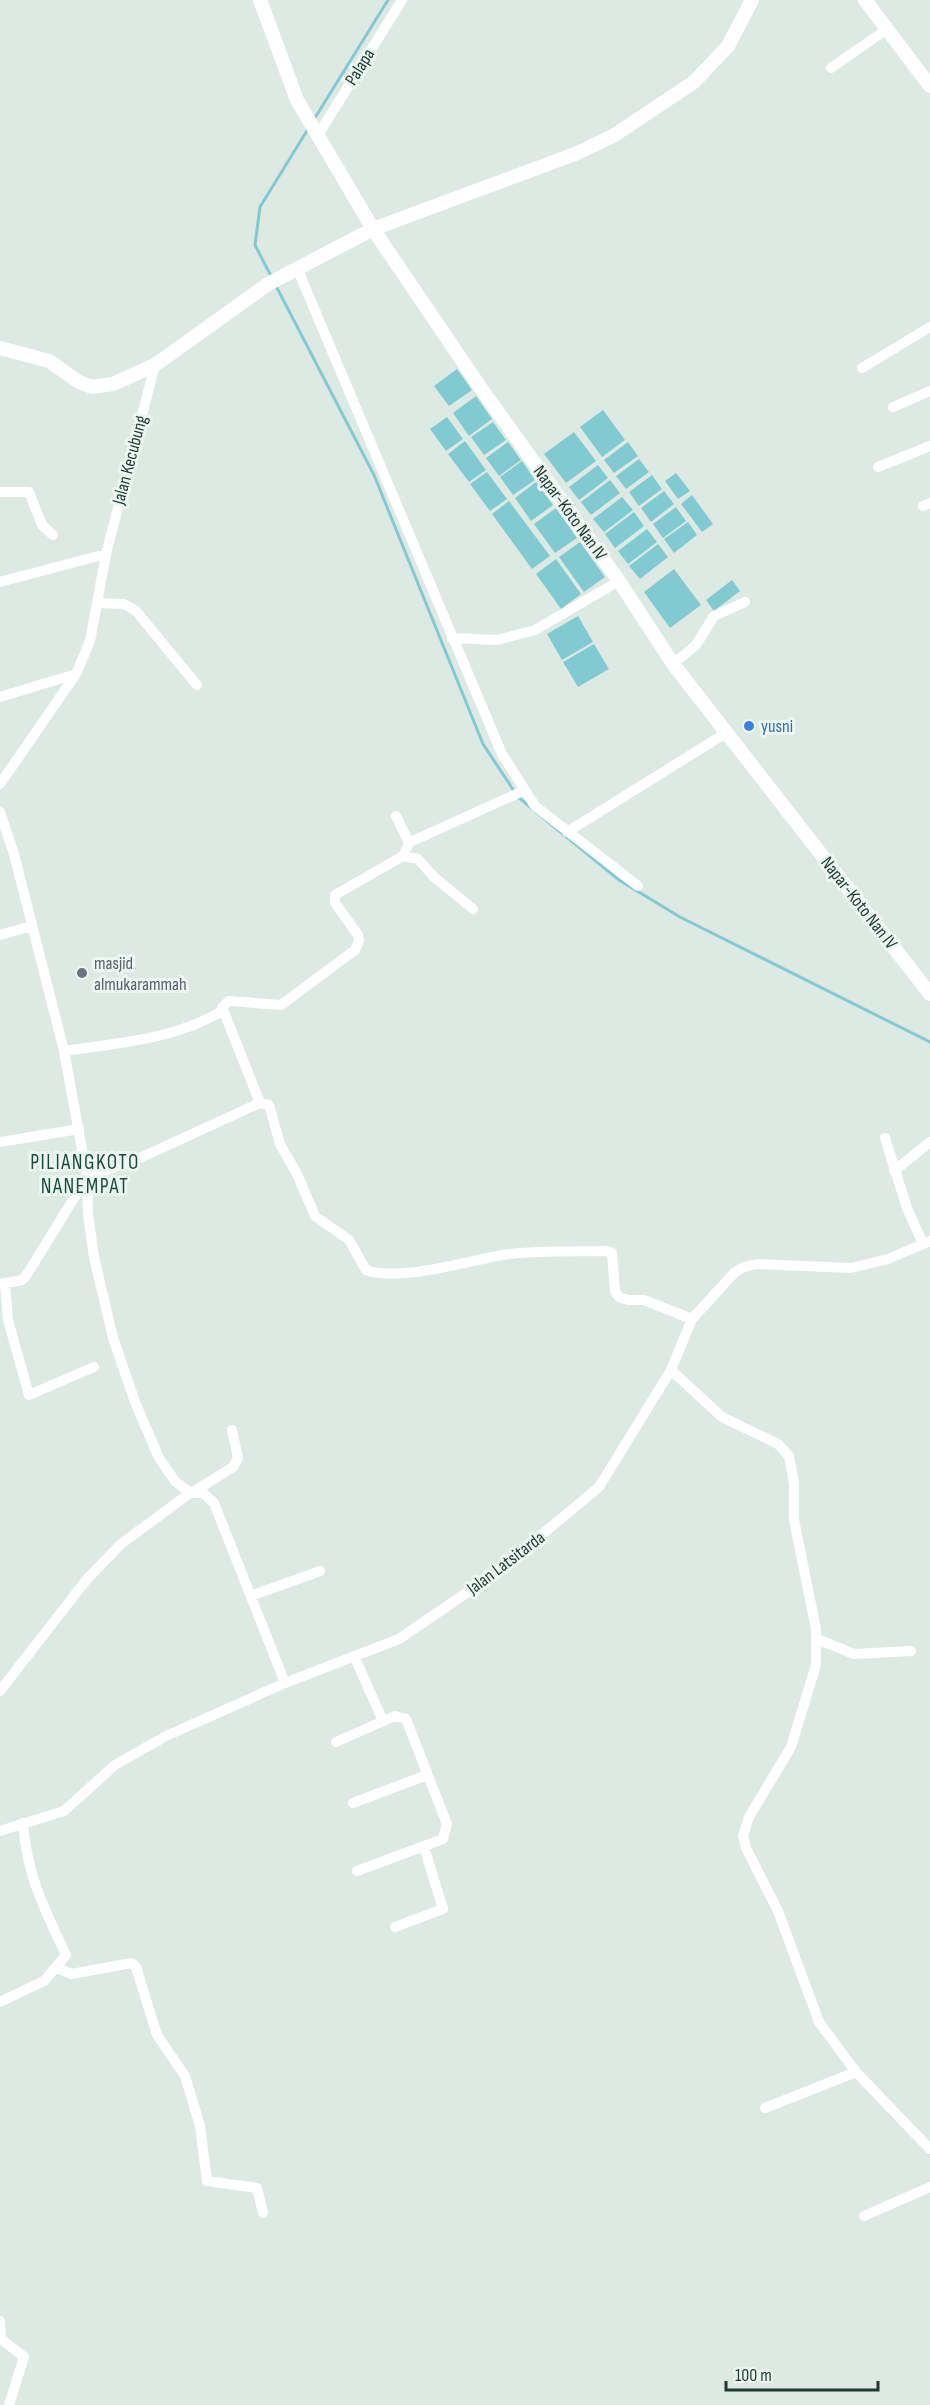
<svg xmlns="http://www.w3.org/2000/svg" width="930" height="2405" font-family="'Sofia Sans Condensed',sans-serif">
  <style>
    .water { fill: #82cad2 }
    .lines { fill: none; stroke-linecap: round; stroke-linejoin: round }
    .stream { stroke: #82cad2; stroke-width: 3 }
    .minor { stroke: #fff; stroke-width: 10 }
    .tertiary { stroke: #fff; stroke-width: 14 }
    .shop-dot { fill: #3f7fe0; stroke: #edf7f1; stroke-width: 2 }
    .worship-dot { fill: #6b7280; stroke: #edf7f1; stroke-width: 2 }
    .labels { text-anchor: middle; dominant-baseline: central; stroke-width: 6; stroke-linejoin: round; paint-order: stroke }
    .street-label { font-size: 18px; fill: #1e3a31; stroke: #edf7f1 }
    .shop-label { font-size: 18px; fill: #366cbe; stroke: #edf7f1; text-anchor: start }
    .worship-label { font-size: 18px; fill: #5b616d; stroke: #edf7f1; text-anchor: start }
    .quarter-label { font-size: 21px; letter-spacing: 1.5px; fill: #1a4c3d; stroke: #edf7f1 }
  </style>
  <rect width="100%" height="100%" fill="#ddeae3"/>
  <!-- water -->
  <path class="water" d="M457 369 472 390 449 406 434 386Z
    M476 396 492 419 469 436 453 413Z
    M603 410 625 440 602 457 580 427Z
    M447 417 463 439 446 451 430 429Z
    M493 422 506 440 484 455 471 437Z
    M574 432 596 461 566 483 544 454Z
    M465 441 486 470 469 482 448 454Z
    M508 442 521 460 499 476 486 458Z
    M628 442 638 456 614 473 604 460Z
    M639 459 649 472 626 489 616 476Z
    M522 461 535 480 513 495 500 477Z
    M598 465 608 478 579 500 569 487Z
    M487 472 507 499 490 511 470 484Z
    M676 473 690 491 678 499 665 481Z
    M652 475 662 489 639 506 629 492Z
    M610 480 620 493 591 515 581 502Z
    M536 482 553 505 531 521 515 498Z
    M664 491 674 504 651 522 641 508Z
    M692 495 713 524 702 532 681 504Z
    M622 497 633 510 604 532 593 519Z
    M509 501 550 556 532 569 492 514Z
    M676 507 686 521 663 538 653 524Z
    M556 508 577 538 555 553 534 524Z
    M634 512 644 526 615 548 605 534Z
    M688 522 697 535 674 553 664 539Z
    M647 529 657 542 628 564 618 551Z
    M580 542 605 577 584 592 559 557Z
    M658 544 668 557 640 579 629 566Z
    M556 559 581 594 561 609 536 574Z
    M674 569 701 605 670 628 644 592Z
    M732 580 740 591 714 611 706 600Z
    M578 616 593 642 562 660 547 634Z
    M594 644 609 669 578 687 563 662Z"/>
  <g class="lines">
    <!-- stream -->
    <path class="stream" d="M313 121 388 0
      M272 278 255 245 260 207 308 129
      M275 284 374 475 483 744 518 797 619 880 680 917 930 1042"/>
    <!-- minor -->
    <path class="minor" d="M831 68 887 29
      M318 135 402 0
      M297 268 502 754 535 806 638 886
      M862 368 930 327
      M893 407 930 391
      M878 467 930 446
      M0 492H29L42 525 53 535
      M923 506 930 503
      M0 582 106 554
      M97 603 124 604 136 611 197 685
      M452 638 497 640 535 630 619 581
      M673 664 696 645 714 616 745 602
      M0 697 76 674
      M0 784 76 674 90 641 106 554 155 365
      M0 812 14 854 64 1051 87 1177 88 1214 94 1257 113 1338 135 1402 159 1458 175 1481 190 1493H203L214 1503 285 1683
      M396 816 409 843 403 856 418 859 433 876 473 909
      M567 832 726 733
      M408 843 523 791
      M0 935 32 926
      M64 1051C117 1043 174 1040 222 1011
      M260 1103 222 1007 229 1001 281 1005 355 950 359 941 358 935 335 903V895L403 856
      M885 1138 907 1208 923 1244
      M0 1142 79 1129
      M894 1171 930 1142
      M5 1283 8 1320 29 1395 94 1367
      M0 1284 22 1280 26 1276 87 1177 142 1157 260 1103 269 1105 280 1144 297 1174 315 1216 349 1240 366 1270C400 1282 467 1261 502 1255 536 1250 573 1252 607 1251L612 1253 615 1291 619 1297 628 1300H644L692 1319
      M671 1370 722 1417 778 1444 789 1456 794 1483V1520L816 1629V1665L791 1747 749 1817 743 1836 746 1848 778 1911 819 2022 856 2072 930 2149
      M193 1492 233 1467 238 1458 232 1430
      M251 1596 320 1571
      M817 1639 854 1654 911 1651
      M355 1658 383 1721
      M0 1691 87 1579 121 1544 190 1493
      M336 1742 395 1716 406 1719 447 1824 443 1839 357 1871
      M353 1803 427 1775
      M0 1831 64 1811 115 1765 166 1736 285 1683 399 1639 497 1572 599 1487 671 1370 692 1319 735 1272 744 1267 757 1264 851 1268 888 1259 930 1241
      M395 1927 443 1909 424 1847
      M57 1968 72 1974 131 1963 136 1967 157 2035 185 2076 200 2126 207 2181 257 2188 263 2213
      M0 2002 44 1981 66 1955C44 1908 27 1876 23 1823
      M765 2108 856 2072
      M864 2216 930 2187
      M0 2321 1 2339 24 2357 9 2405"/>
    <!-- tertiary -->
    <path class="tertiary" d="M260 0 297 100 373 229 480 387 619 581 673 664 930 994
      M865 0 930 86
      M0 348 49 361 79 382 92 387 113 384 155 365 268 284 373 229 575 154 613 136 694 82 728 46 752 0"/>
  </g>
  <!-- markers -->
  <circle class="shop-dot" cx="749" cy="726" r="6"/>
  <circle class="worship-dot" cx="82" cy="973" r="6"/>
  <g class="labels">
    <!-- street labels -->
    <g class="street-label">
      <text transform="translate(360 67) rotate(-58)">Palapa</text>
      <text transform="translate(130 460) rotate(-75)">Jalan Kecubung</text>
      <text transform="translate(570 513) rotate(54)">Napar-Koto Nan IV</text>
      <text transform="translate(859 903) rotate(52)">Napar-Koto Nan IV</text>
      <text transform="translate(506 1563) rotate(-37)">Jalan Latsitarda</text>
    </g>
    <!-- shop labels -->
    <g class="shop-label">
      <text x="761" y="726">yusni</text>
    </g>
    <!-- worship labels -->
    <g class="worship-label">
      <text x="94" y="963">masjid<tspan x="94" dy="21">almukarammah</tspan></text>
    </g>
    <!-- quarter labels -->
    <g class="quarter-label">
      <text x="85" y="1162">PILIANGKOTO<tspan x="85" dy="24">NANEMPAT</tspan></text>
    </g>
  </g>
  <!-- scale -->
  <path d="M726 2381v9h152v-9" fill="none" stroke="#1e3a31" stroke-width="3"/>
  <text x="735" y="2381" font-size="18" fill="#1e3a31" stroke="#edf7f1" stroke-width="4.5" paint-order="stroke">100 m</text>
</svg>
